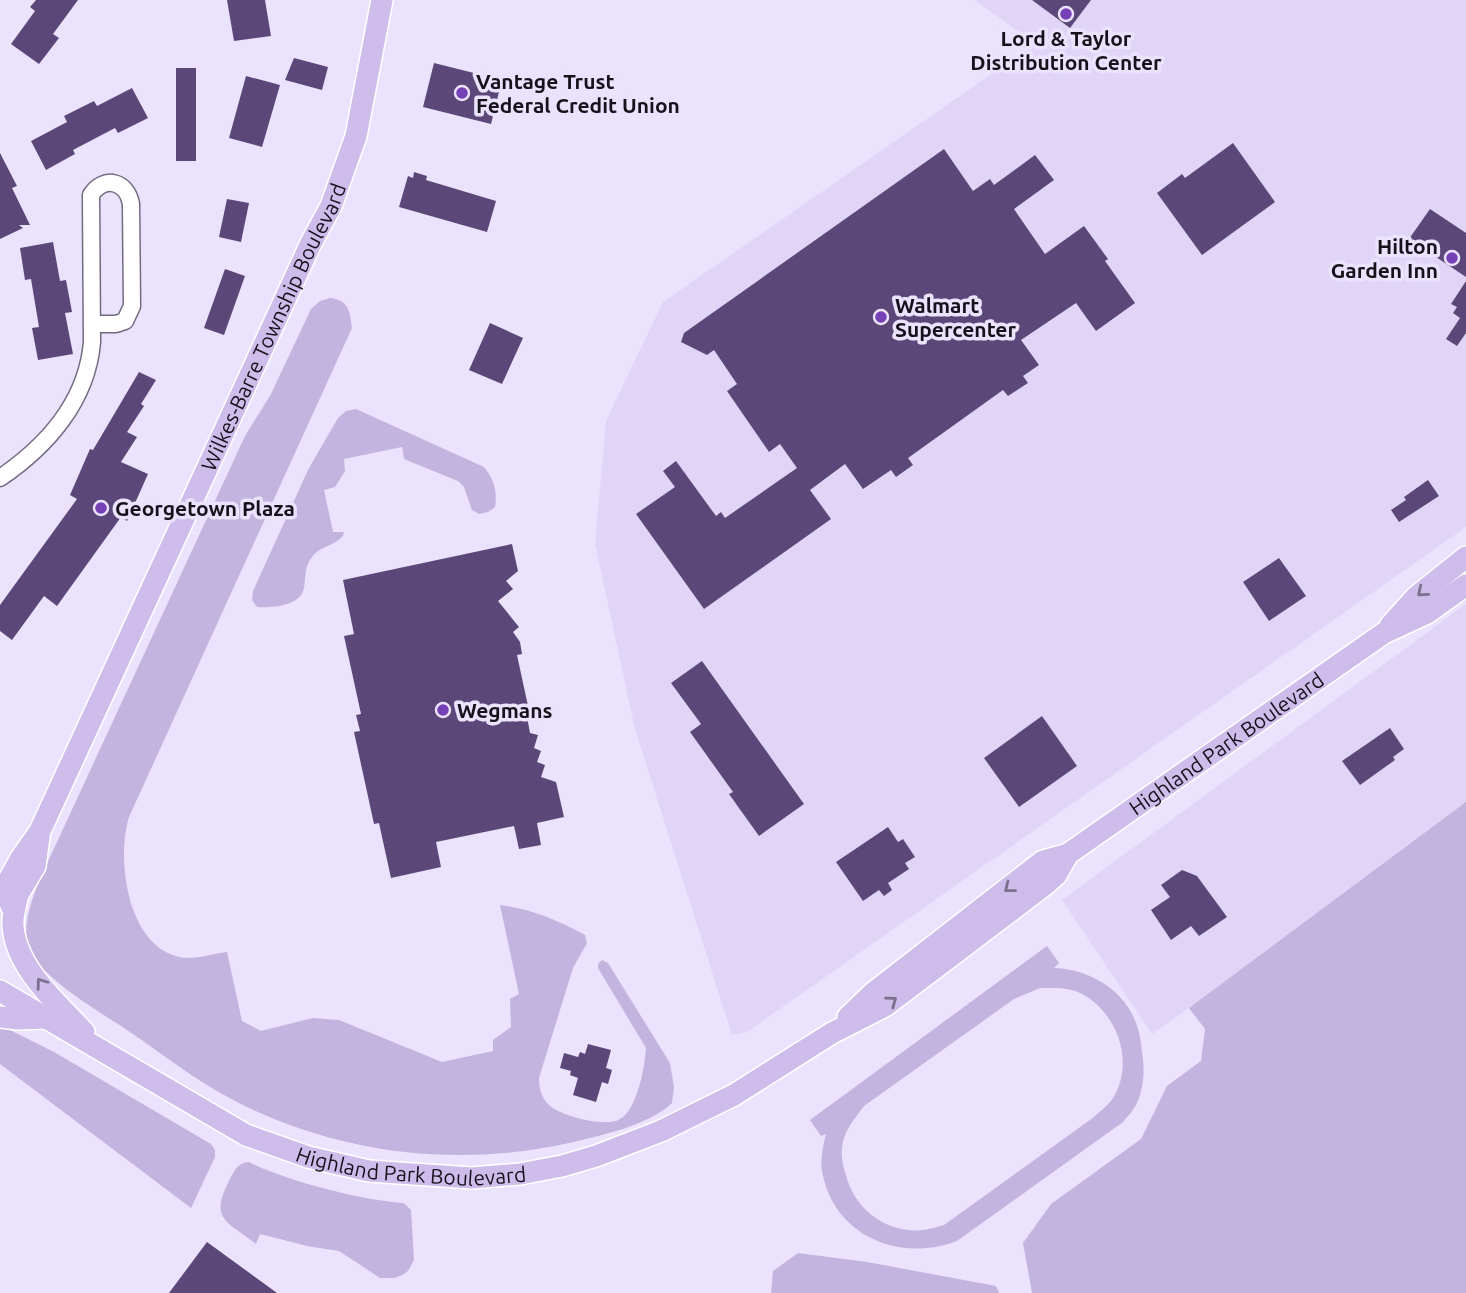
<svg xmlns="http://www.w3.org/2000/svg" width="1466" height="1293" font-family="Ubuntu,sans-serif">
  <style>
    .built { fill: #e0d5f7 }
    .green { fill: #c3b4df; fill-rule: evenodd }
    .building { fill: #5b4879 }
    .lines { fill: none; stroke-linecap: round; stroke-linejoin: round }
    .minor-casing { stroke: #736b82; stroke-width: 19 }
    .major-casing { stroke: #fff; stroke-width: 24 }
    .minor { stroke: #fff; stroke-width: 16 }
    .major { stroke: #cebceb; stroke-width: 21 }
    .oneway { stroke: #7b708d }
    .poi-dot { fill: #7640b7; stroke: #ebe2fd; stroke-width: 2.5 }
    .labels { text-anchor: middle; dominant-baseline: central; stroke-width: 7; stroke-linejoin: round; paint-order: stroke }
    .poi-label { font-size: 21px; font-weight: bold; fill: #15121b; stroke: #ebe2fd; text-anchor: start }
    .street-label { font-size: 21px; fill: #15121b; stroke: #ebe2fd }
  </style>
  <rect width="100%" height="100%" fill="#ebe2fd"/>
  <!-- built -->
  <path class="built" d="M975 0H1466V527L747 1032 732 1035 635 729 595 544 606 421 663 302 1035 44Z
    M1466 604V811L1152 1034 1062 900Z"/>
  <!-- green -->
  <path class="green" d="M330 298C349 300 350 312 352 328L129 817C116 859 127 945 179 957 194 960 212 954 227 952L242 1021 261 1031 313 1018 339 1020 442 1062 493 1051V1040L511 1027 510 999 519 994 500 905C531 909 558 920 585 935L587 943 573 968 539 1078C539 1087 541 1096 547 1103 558 1116 606 1128 620 1119 637 1110 645 1066 646 1048L598 968V964L602 960 608 963 670 1063 674 1087 672 1103C650 1125 599 1136 569 1143 457 1168 338 1154 235 1101 194 1080 159 1051 121 1026 93 1008 68 993 44 970 39 965 33 961 30 954 19 927 34 893 45 868L245 436 271 394 311 309 320 301Z
    M356 409 484 467C493 477 498 492 495 507L488 512 479 514 472 510 464 487 458 481 404 459 402 447 344 459 345 471 335 487 324 490 333 532H344L343 536C334 546 320 546 312 557 304 567 306 577 304 588 301 606 272 608 257 607L252 600 253 591 309 468 338 418 346 411Z
    M1466 802V1293H1032L1023 1243 1051 1204 1141 1139 1167 1086 1201 1061 1205 1029 1189 1008Z
    M1047 946 1059 963 1054 968C1089 969 1126 990 1137 1026 1140 1034 1141 1044 1142 1052 1145 1070 1144 1089 1136 1105 1133 1111 1127 1117 1123 1122L957 1241C900 1263 833 1236 822 1171 820 1159 823 1146 826 1134L821 1136 810 1120ZM1040 988C1053 988 1066 987 1078 992 1116 1009 1136 1061 1113 1098 1109 1105 1100 1111 1094 1117L944 1225C937 1227 930 1229 923 1230 887 1234 854 1209 846 1175 843 1167 841 1157 842 1148 843 1132 855 1118 864 1106L1014 999Z
    M0 1025 54 1052 211 1144 215 1150V1157L191 1208 0 1064Z
    M249 1162C287 1181 361 1200 404 1203L411 1210 414 1260 408 1271 402 1275 395 1278H380L339 1251 307 1246 260 1234 256 1244C225 1220 209 1219 230 1179 235 1169 238 1163 249 1162Z
    M798 1253 867 1262 996 1286 999 1293H771L773 1271Z"/>
  <!-- building -->
  <path class="building" d="M36 0H78L53 34 59 38 39 64 11 44 35 11 30 7Z
    M227 0H265L271 36 234 41Z
    M1032 0H1091L1070 28Z
    M294 58 328 67 322 90 285 80Z
    M434 63 502 80 491 124 423 107Z
    M176 68H196V161H176Z
    M246 76 280 85 262 147 229 138Z
    M132 88 148 118 118 133 115 128 73 150 75 154 46 170 31 141 67 122 64 116 94 101 97 106Z
    M1233 143 1275 202 1202 255 1157 193 1182 174 1185 178Z
    M944 149 973 191 990 179 994 185 1035 155 1054 180 1014 209 1045 254 1084 226 1108 259 1105 261 1135 303 1096 331 1076 303 1021 340 1039 365 1023 376 1028 383 1008 396 1003 390 908 458 913 465 896 477 891 470 863 489 845 464 810 490 831 519 704 609 636 514 675 487 663 471 676 461 716 516 721 512 725 518 797 468 780 444 769 452 727 391 737 384 714 350 707 355 681 342 684 333Z
    M0 153 17 186 12 188 30 225H19L23 228 0 239Z
    M414 172 427 176 426 180 496 201 487 232 399 207 408 176 413 178Z
    M227 199 249 203 241 242 219 237Z
    M1430 209 1466 233V277L1409 239Z
    M53 242 60 281 66 280 72 312 65 313 73 354 38 360 32 328 39 327 31 279 25 280 20 248Z
    M225 269 245 276 224 335 204 328Z
    M1466 281V333L1457 346 1446 339 1460 318 1453 313 1457 307 1451 304Z
    M490 323 523 338 502 384 469 370Z
    M139 372 156 380 141 404 144 406 127 432 137 437 121 462 148 474 127 521 121 517 57 606 44 596 12 640 0 631V605L77 499 70 495 90 449 93 450Z
    M1428 480 1439 496 1399 522 1391 510 1406 500 1404 497Z
    M512 544 518 571 506 581 513 589 498 601 519 627 513 632 520 642 522 654 517 655 528 706H525L530 733 538 735 534 748 541 751 537 762 545 765 541 777 556 782 564 817 537 823 541 845 519 849 514 826 436 842 441 867 391 878 379 823 374 824 354 732 360 731 356 715 361 714 344 636 354 634 343 580Z
    M1279 558 1306 596 1269 621 1243 582Z
    M702 661 804 804 759 836 729 794 733 792 690 732 701 724 671 683Z
    M1042 716 1077 766 1019 807 984 758Z
    M1390 728 1404 749 1393 757 1395 760 1360 785 1342 761Z
    M888 827 898 842 903 839 915 857 905 863 909 869 888 883 892 890 884 896 879 890 863 901 836 862Z
    M1182 870 1197 876 1227 917 1199 936 1191 926 1171 940 1151 910 1170 897 1161 885Z
    M588 1044 611 1050 606 1068 612 1070 608 1084 602 1082 596 1102 573 1095 578 1078 570 1075 571 1071 560 1068 564 1053 578 1057 580 1052 585 1054Z
    M207 1242 277 1293H169Z"/>
  <g class="lines">
    <defs>
      <path id="minor" d="M0 478C47 446 87 401 92 342L91 195C104 175 127 181 131 204L132 306 125 321 116 324H92"/>
      <g id="major">
        <path d="M1390 626 1416 597 1466 557"/>
        <path d="M18 894C16 904 12 916 13 926 16 968 57 1003 84 1032"/>
        <path id="s1" d="M0 896 21 858 40 831 311 243 331 206 356 136 382 0"/>
        <path d="M11 906 35 866 39 837"/>
        <path id="s2" d="M0 991 246 1135 308 1157 369 1171 472 1178 520 1174 562 1166 596 1156 661 1131 734 1095 832 1033 885 1006 1046 884 1056 875 1068 854"/>
        <path d="M0 1017 17 1019 47 1018"/>
        <path id="s3" d="M848 1017 873 993 1043 861 1068 854 1384 633 1427 613 1466 585"/>
      </g>
    </defs>
    <!-- minor casing -->
    <use href="#minor" class="minor-casing"/>
    <!-- major casing -->
    <use href="#major" class="major-casing"/>
    <!-- minor -->
    <use href="#minor" class="minor"/>
    <!-- major -->
    <use href="#major" class="major"/>
  </g>
  <!-- one-way arrows -->
  <defs><path id="oneway-chevron" d="M-2-3.5L2.5 0L-2 3.5" fill="none" stroke-width="1.6" stroke-linecap="round" stroke-linejoin="round" transform="scale(1.75)"/></defs>
  <g class="oneway">
    <use href="#oneway-chevron" transform="translate(1422 592) rotate(140)"/>
    <use href="#oneway-chevron" transform="translate(1009 888) rotate(142)"/>
    <use href="#oneway-chevron" transform="translate(41 983) rotate(-126)"/>
    <use href="#oneway-chevron" transform="translate(892 1001) rotate(-36)"/>
  </g>
  <!-- markers -->
  <g class="poi-dot">
    <circle cx="1066" cy="14" r="7"/>
    <circle cx="462" cy="93" r="7"/>
    <circle cx="1452" cy="258" r="7"/>
    <circle cx="881" cy="317" r="7"/>
    <circle cx="101" cy="508" r="7"/>
    <circle cx="443" cy="710" r="7"/>
  </g>
  <g class="labels">
    <!-- poi labels -->
    <g class="poi-label">
      <text x="1066" y="38" text-anchor="middle">Lord &amp; Taylor<tspan x="1066" dy="24">Distribution Center</tspan></text>
      <text x="476" y="81">Vantage Trust<tspan x="476" dy="24">Federal Credit Union</tspan></text>
      <text x="1438" y="246" text-anchor="end">Hilton<tspan x="1438" dy="24">Garden Inn</tspan></text>
      <text x="895" y="305">Walmart<tspan x="895" dy="24">Supercenter</tspan></text>
      <text x="115" y="508">Georgetown Plaza</text>
      <text x="457" y="710">Wegmans</text>
    </g>
    <!-- street labels -->
    <g class="street-label">
      <text stroke="none"><textPath href="#s1" startOffset="632">Wilkes-Barre Township Boulevard</textPath></text>
      <text stroke="none"><textPath href="#s3" startOffset="469">Highland Park Boulevard</textPath></text>
      <text stroke="none"><textPath href="#s2" startOffset="455">Highland Park Boulevard</textPath></text>
    </g>
  </g>
</svg>
